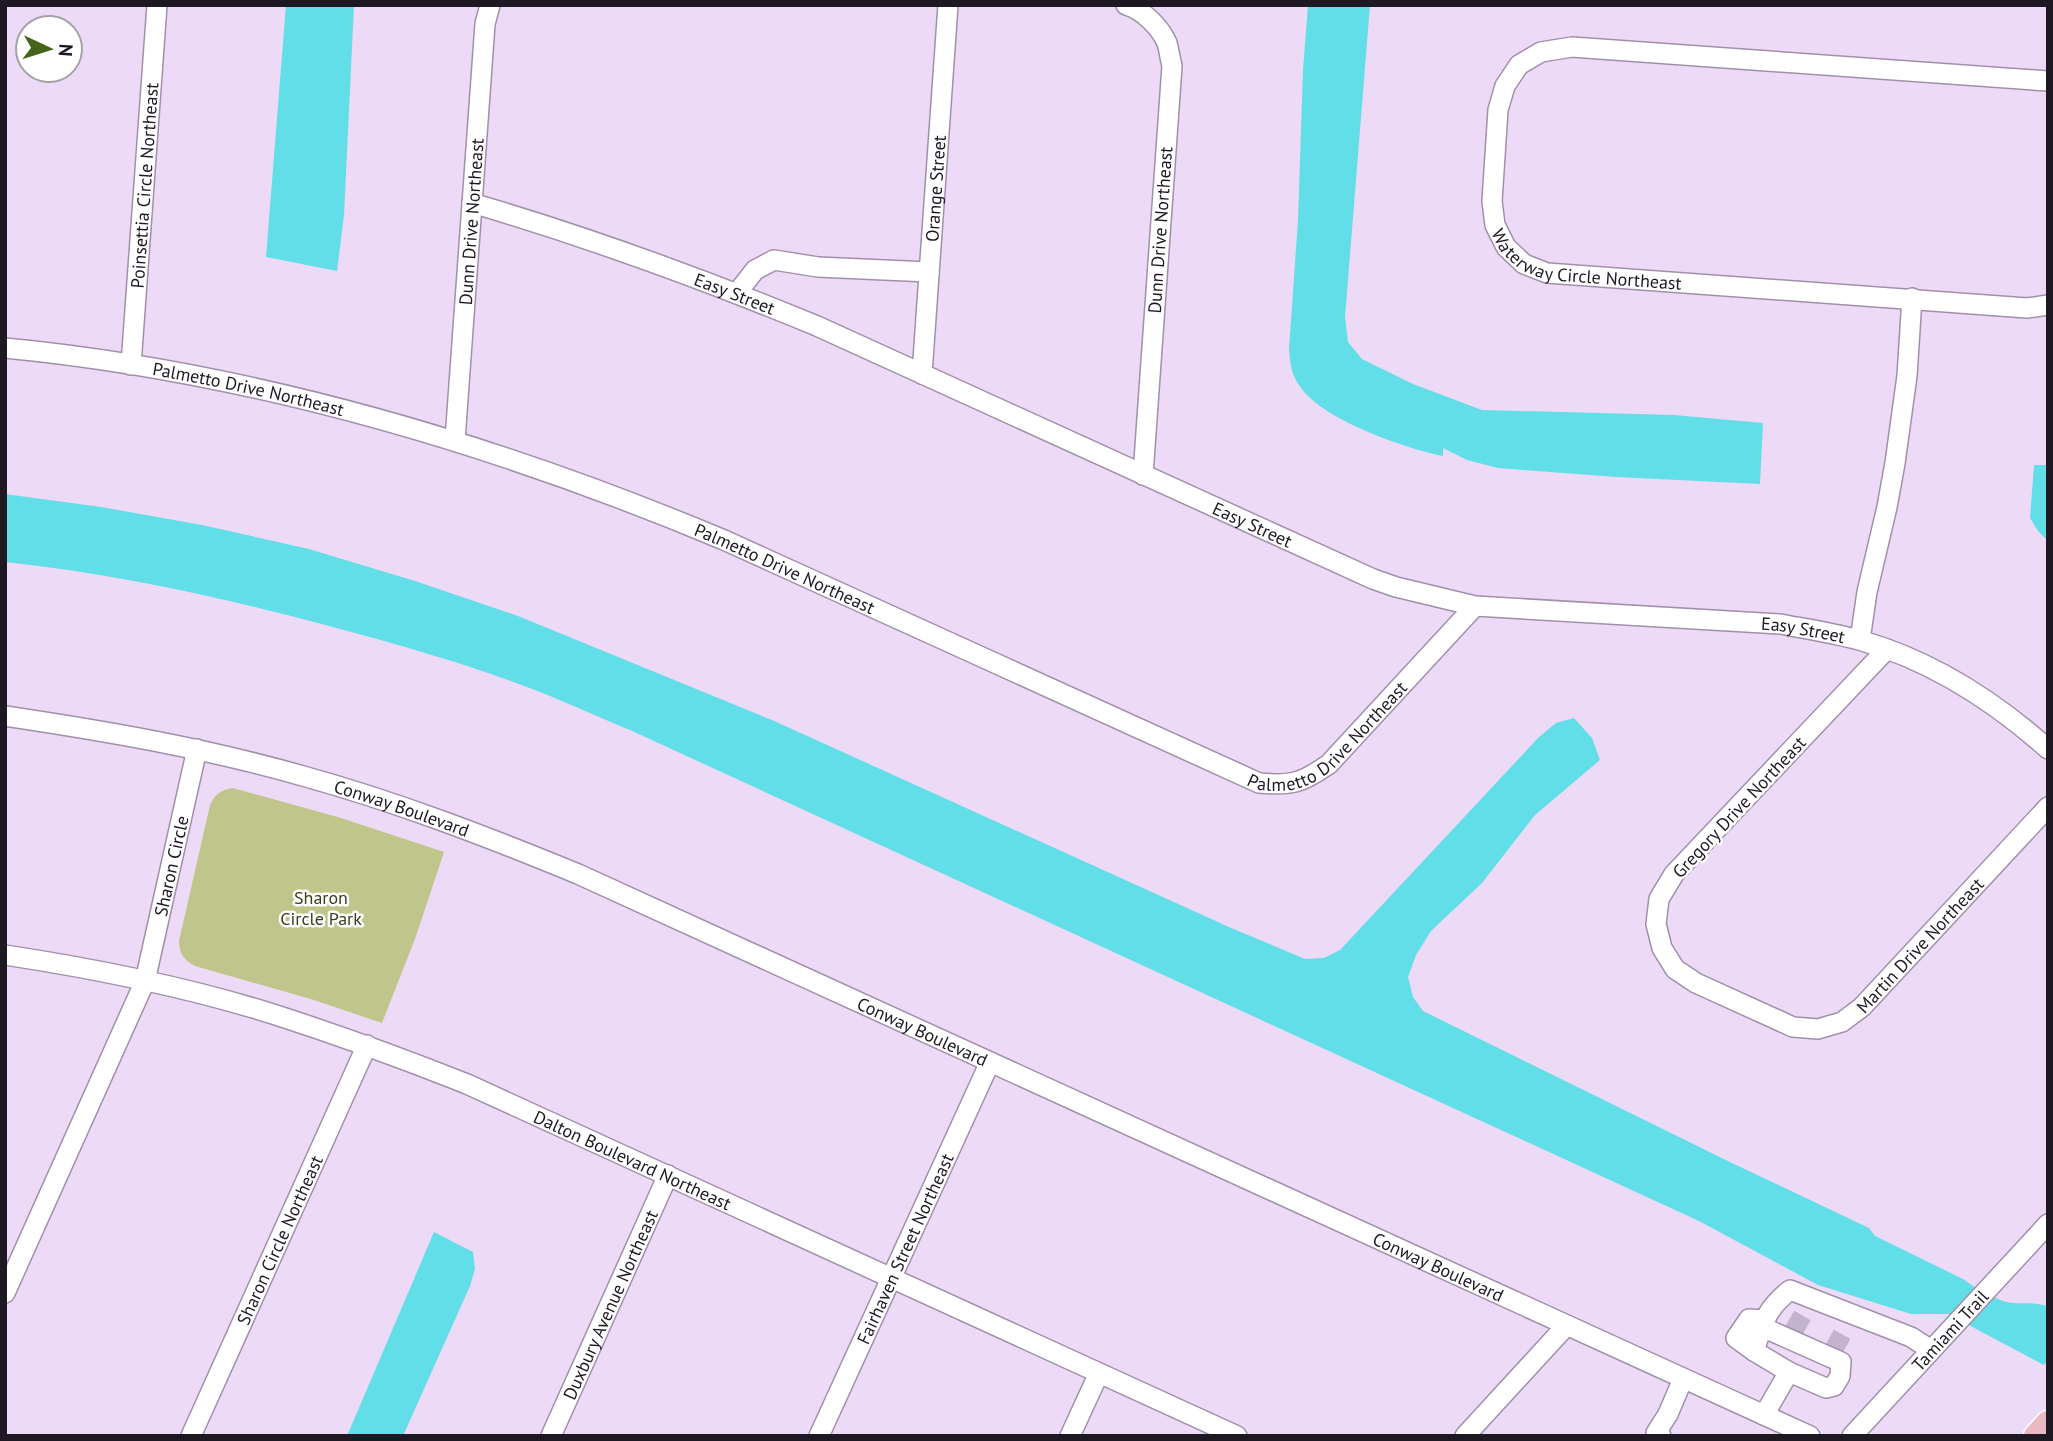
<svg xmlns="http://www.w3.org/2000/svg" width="2053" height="1441" font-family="'PT Sans',sans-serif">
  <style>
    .green { fill: #c0c68b }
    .water { fill: #62dee8 }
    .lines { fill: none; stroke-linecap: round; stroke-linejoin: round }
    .minor-tunnel { stroke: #c4b3cc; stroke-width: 19; stroke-dasharray: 19 10; stroke-linecap: butt }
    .minor-casing { stroke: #a190aa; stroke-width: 22 }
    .major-casing { stroke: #fff; stroke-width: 27 }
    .minor { stroke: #fff; stroke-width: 19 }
    .major { stroke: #ebb9c4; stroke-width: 24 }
    .labels { text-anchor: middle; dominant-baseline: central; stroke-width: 5; stroke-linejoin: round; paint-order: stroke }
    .street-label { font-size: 18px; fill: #1e1822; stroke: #fff }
    .park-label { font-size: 18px; fill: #3a3e19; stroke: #fff }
  </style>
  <rect width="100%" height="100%" fill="#eddaf7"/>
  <!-- green -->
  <path class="green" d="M233 788 341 818 444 852 415 939 382 1023 314 1000 195 966C185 961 179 954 179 941L210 805C215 794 221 790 233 788Z"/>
  <!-- water -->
  <path class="water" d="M286 5H354L344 215 337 271 266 257Z
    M1308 5H1370L1345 317 1348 342 1362 359 1413 384 1482 410 1674 415 1763 423 1760 484 1616 477 1498 468 1467 460 1443 448V456C1404 448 1320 419 1299 385 1291 374 1290 362 1289 349L1298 220 1303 70Z
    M2034 465H2048V541L2038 531 2030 518Z
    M5 494 101 507 202 525 309 549 415 581 518 616 772 720 1229 927 1305 959 1324 958 1340 950 1539 737 1556 723 1574 718 1592 738 1600 760 1535 815 1482 883 1431 931 1416 955 1408 977 1413 997 1423 1011 1734 1164 1869 1228 1875 1236 1963 1279C1974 1287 2000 1303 2014 1303 2029 1304 2033 1302 2048 1306V1360L2044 1365 1948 1314H1911L1818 1285 1699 1221 630 730C596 716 562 700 527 687 467 664 406 647 344 630 233 600 120 574 5 562Z
    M434 1232 473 1252 475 1269 470 1286 403 1436H347Z"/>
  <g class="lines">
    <!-- minor-tunnel -->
    <path class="minor-tunnel" d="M1793 1332 1805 1311
      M1833 1351 1845 1329"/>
    <defs>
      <g id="minor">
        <path d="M1126 5C1143 10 1160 27 1167 43 1169 50 1170 58 1172 66L1143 475"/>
        <path id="s1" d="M2048 81 1572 47 1541 52 1519 65 1505 86 1498 110 1492 201 1495 225 1506 247 1524 264 1547 273 2027 308 2048 305"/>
        <path id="s2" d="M472 203C591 238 703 279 817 326L1373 579 1396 587 1475 606 1780 624C1807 629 1833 633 1859 640 1931 660 1993 700 2048 749"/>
        <path d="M737 293 755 270 774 260 818 267 929 272"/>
        <path id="s3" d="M5 348C254 372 495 444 724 540L1259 783C1292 786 1302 783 1329 764L1475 606"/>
        <path id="s4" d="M131 365 157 5"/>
        <path id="s5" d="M922 374 948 5"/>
        <path id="s6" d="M455 440 485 24 490 5"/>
        <path d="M1860 640 1867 592 1887 507 1895 463 1907 376 1912 298"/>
        <path id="s7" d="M1887 649 1674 874 1659 899 1656 924 1662 948 1675 969 1696 983 1793 1027 1818 1029 1842 1022 1862 1007 2048 807"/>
        <path id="s8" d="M5 716C105 731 205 748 303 776 397 802 488 837 578 874L1810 1436"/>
        <path id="s9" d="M5 955C97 969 188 987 276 1015 341 1036 404 1059 467 1084L1237 1436"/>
        <path id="s10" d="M5 1293 145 981 197 749"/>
        <path d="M1762 1327 1841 1362 1840 1376 1834 1386 1826 1388 1789 1372"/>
        <path d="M1754 1351 1736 1338 1749 1319 1764 1320"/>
        <path d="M1764 1415 1789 1372 1754 1351C1764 1322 1765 1310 1790 1290L1911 1337 1931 1350"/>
        <path id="s11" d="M191 1436 367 1045"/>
        <path id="s12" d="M551 1436 668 1175"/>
        <path id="s13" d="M819 1436 990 1062"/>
        <path d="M1070 1436 1099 1373"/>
        <path d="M1465 1436 1566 1326"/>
        <path d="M1661 1436 1656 1433 1668 1414 1683 1379"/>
        <path id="s14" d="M1852 1436 2048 1224"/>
      </g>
      <path id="major" d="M2036 1436 2048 1423"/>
    </defs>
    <!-- minor casing -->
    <use href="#minor" class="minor-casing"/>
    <!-- major casing -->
    <use href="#major" class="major-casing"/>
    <!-- minor -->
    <use href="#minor" class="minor"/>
    <!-- major -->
    <use href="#major" class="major"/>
  </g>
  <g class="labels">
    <!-- street labels -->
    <g class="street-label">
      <text stroke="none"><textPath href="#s4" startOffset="180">Poinsettia Circle Northeast</textPath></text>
      <text stroke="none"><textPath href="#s5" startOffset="186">Orange Street</textPath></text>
      <text stroke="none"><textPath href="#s6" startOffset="219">Dunn Drive Northeast</textPath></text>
      <text transform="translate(1160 230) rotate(-86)">Dunn Drive Northeast</text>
      <text stroke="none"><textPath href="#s1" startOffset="807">Waterway Circle Northeast</textPath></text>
      <text stroke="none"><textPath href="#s2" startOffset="278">Easy Street</textPath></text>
      <text stroke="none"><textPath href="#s3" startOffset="247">Palmetto Drive Northeast</textPath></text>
      <text stroke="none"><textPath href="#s2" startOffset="845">Easy Street</textPath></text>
      <text stroke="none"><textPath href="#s3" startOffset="814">Palmetto Drive Northeast</textPath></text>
      <text stroke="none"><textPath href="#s2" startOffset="1412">Easy Street</textPath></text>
      <text stroke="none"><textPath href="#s3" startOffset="1421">Palmetto Drive Northeast</textPath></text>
      <text transform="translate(1739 807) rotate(-47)">Gregory Drive Northeast</text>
      <text stroke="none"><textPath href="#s8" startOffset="408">Conway Boulevard</textPath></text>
      <text stroke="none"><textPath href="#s10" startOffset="460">Sharon Circle</textPath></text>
      <text stroke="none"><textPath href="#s7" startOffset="705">Martin Drive Northeast</textPath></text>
      <text stroke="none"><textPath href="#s8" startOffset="975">Conway Boulevard</textPath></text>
      <text stroke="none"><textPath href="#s9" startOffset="663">Dalton Boulevard Northeast</textPath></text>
      <text stroke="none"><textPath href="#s11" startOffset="215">Sharon Circle Northeast</textPath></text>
      <text stroke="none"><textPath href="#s13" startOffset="206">Fairhaven Street Northeast</textPath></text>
      <text stroke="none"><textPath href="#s8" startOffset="1542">Conway Boulevard</textPath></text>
      <text stroke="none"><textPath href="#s12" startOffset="144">Duxbury Avenue Northeast</textPath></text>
      <text stroke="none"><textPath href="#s14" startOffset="144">Tamiami Trail</textPath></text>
    </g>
    <!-- park labels -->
    <g class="park-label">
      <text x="321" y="897">Sharon<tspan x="321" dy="21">Circle Park</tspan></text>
    </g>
  </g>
  <!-- border -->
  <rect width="2053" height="1441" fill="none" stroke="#1e1822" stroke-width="14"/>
  <!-- north arrow -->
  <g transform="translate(49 49) rotate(94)"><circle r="33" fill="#ffffff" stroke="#a5a3a7" stroke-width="2"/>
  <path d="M0-5L12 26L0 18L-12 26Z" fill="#466418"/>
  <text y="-10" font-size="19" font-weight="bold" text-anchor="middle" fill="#1e1822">N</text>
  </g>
</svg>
